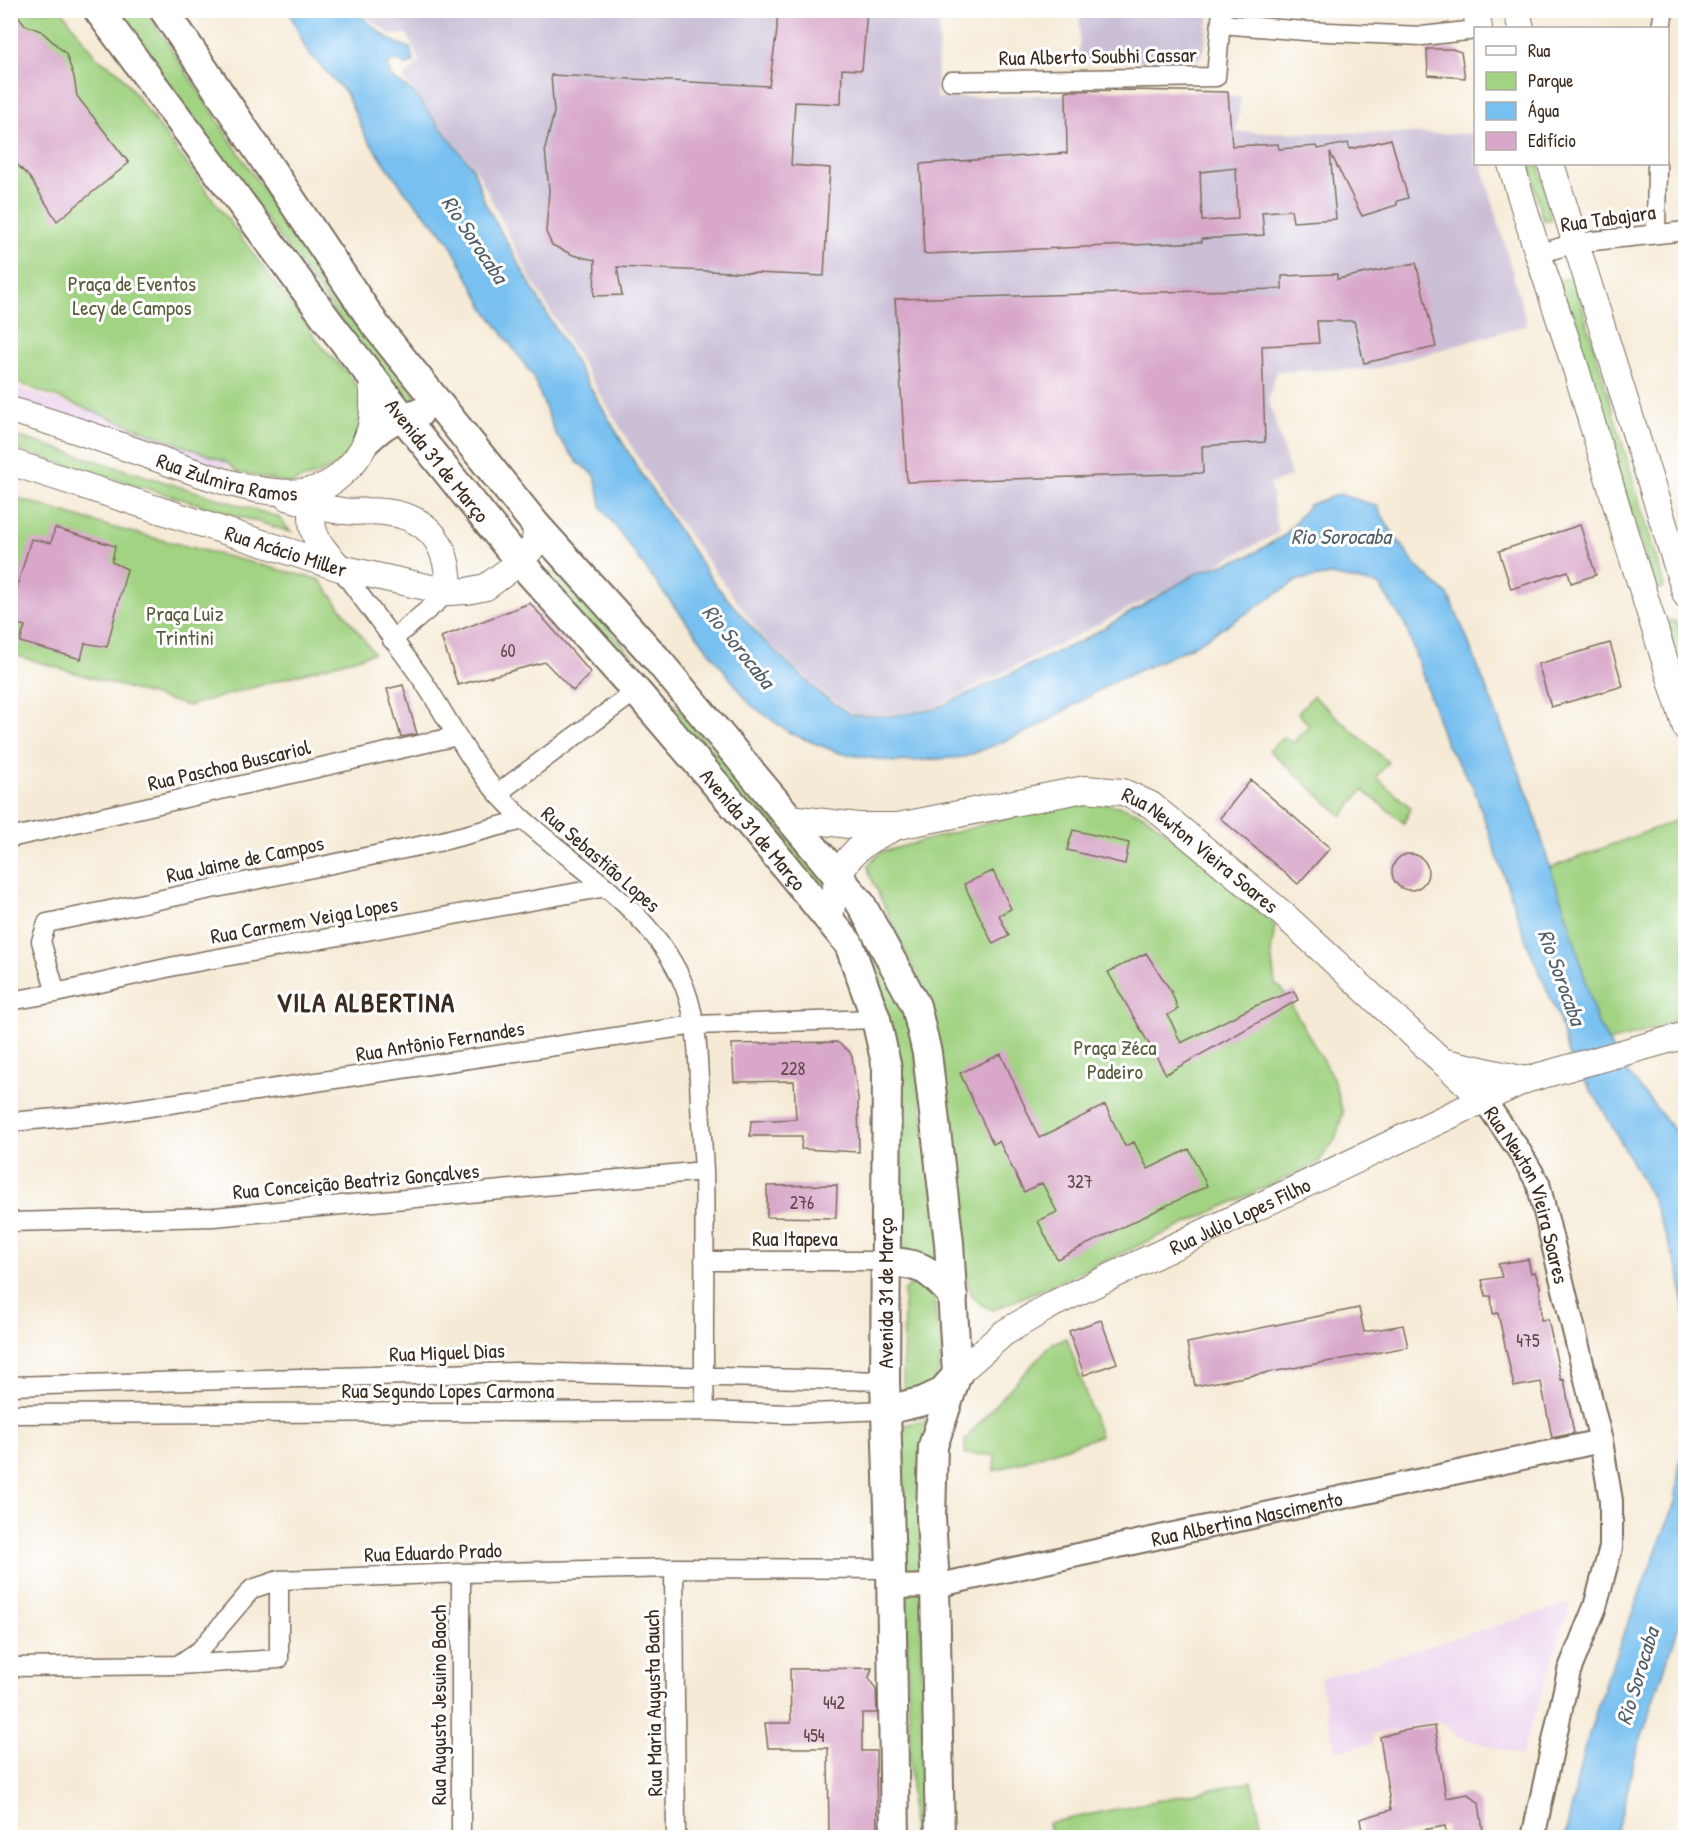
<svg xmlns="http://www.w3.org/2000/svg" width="1696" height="1848" font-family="'Patrick Hand',sans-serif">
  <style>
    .built { fill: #ead1ec }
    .industrial { fill: #cabfd6 }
    .green { fill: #a1d382; stroke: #6e7e50; stroke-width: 1.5 }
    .water { fill: #77c0f0; stroke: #597587; stroke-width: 1.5 }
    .building { fill: #d8a7c9; fill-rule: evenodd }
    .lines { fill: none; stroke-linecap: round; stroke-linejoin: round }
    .minor-casing { stroke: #7c6d5e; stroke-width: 21 }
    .tertiary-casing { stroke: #7c6d5e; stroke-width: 26 }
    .secondary-casing { stroke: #7c6d5e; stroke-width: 28 }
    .trunk-casing { stroke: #7c6d5e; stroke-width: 32 }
    .minor { stroke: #fff; stroke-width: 18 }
    .tertiary { stroke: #fff; stroke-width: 22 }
    .secondary { stroke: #fff; stroke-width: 26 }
    .trunk { stroke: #fff; stroke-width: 28 }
    .labels { text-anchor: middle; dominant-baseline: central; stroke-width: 6; stroke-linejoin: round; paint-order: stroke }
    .number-label { font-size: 18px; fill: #624949 }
    .street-label { font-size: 21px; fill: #3b2a1e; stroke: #fff }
    .park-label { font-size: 21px; fill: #5a5d3c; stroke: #fff }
    .water-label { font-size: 22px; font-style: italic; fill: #505e68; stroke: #fff }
    .district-label { font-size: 27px; font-weight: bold; letter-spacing: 1.5px; fill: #3b2a1e; stroke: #fff }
  </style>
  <rect width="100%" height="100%" fill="#fff"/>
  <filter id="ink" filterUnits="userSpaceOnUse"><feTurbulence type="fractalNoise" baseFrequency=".0167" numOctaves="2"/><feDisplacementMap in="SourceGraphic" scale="12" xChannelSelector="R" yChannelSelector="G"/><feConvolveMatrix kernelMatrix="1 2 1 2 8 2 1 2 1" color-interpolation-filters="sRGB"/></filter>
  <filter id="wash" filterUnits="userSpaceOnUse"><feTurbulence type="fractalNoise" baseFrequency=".008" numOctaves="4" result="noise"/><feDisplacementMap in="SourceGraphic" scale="24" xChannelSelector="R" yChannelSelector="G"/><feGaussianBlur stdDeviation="1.35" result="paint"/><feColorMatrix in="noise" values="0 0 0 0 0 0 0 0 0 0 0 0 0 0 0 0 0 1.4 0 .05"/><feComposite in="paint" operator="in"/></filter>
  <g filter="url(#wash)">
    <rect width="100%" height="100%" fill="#f5ead5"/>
    <!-- built -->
    <path class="built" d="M11 385 225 456 227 469 11 400Z
      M1571 1603 1521 1756 1458 1736 1440 1721 1372 1735 1373 1743 1335 1751 1320 1679Z"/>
    <!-- industrial -->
    <path class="industrial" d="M358 11H940L936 98 1044 95 1241 96 1236 132 1474 134 1476 164H1482L1527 325 1374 369 1277 371 1268 398 1291 476 1270 484 1278 533 935 707 890 714H854L824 694 765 640 668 507 531 279 476 169 403 78 420 62 407 34 392 35Z
      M1080 11H1209L1205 45 1200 58 1193 62 1079 60Z"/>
    <!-- green -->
    <path class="green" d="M10 11H62L96 57 118 71 323 348 346 372 359 389 363 405 355 444 340 463 317 475 302 479 291 484 238 472 226 462 11 380Z
      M114 11H146L311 263 361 329 419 401 404 407Z
      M1529 164H1539L1551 220H1544L1542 218Z
      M1565 278 1571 279 1575 282 1664 585V588L1657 589 1655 586 1559 286 1560 281Z
      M10 434 278 517 291 532 11 448Z
      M10 496 111 527 320 580 374 653 188 706 11 654Z
      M555 566 828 883 813 893 547 575Z
      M1670 621H1675L1677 624 1685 650V691L1667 628Z
      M1313 696 1388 762 1376 777 1411 808 1404 823 1363 790 1342 816 1269 750 1284 737 1293 743 1309 725 1298 713Z
      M1083 803H1102L1123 807 1144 815 1210 866 1275 926 1271 953 1275 984 1282 989 1333 1078 1343 1113 1335 1140 1318 1163 1068 1278 993 1310C969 1302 970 1289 963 1268L938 1069 921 986 870 875 868 866 874 858 882 852 1026 813Z
      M1685 817V1012C1664 1029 1635 1035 1608 1042L1597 1022 1550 868Z
      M853 907 911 1023 943 1266 896 1254 897 1102 849 926Z
      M920 1282 933 1290C936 1299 935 1309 936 1319 937 1323 939 1327 940 1332 944 1351 942 1368 932 1384L903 1394 904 1291 912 1284Z
      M1067 1338 1100 1436 994 1471 995 1455 965 1454V1440L1001 1398 1053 1343Z
      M933 1419 920 1455V1579H906L903 1425Z
      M906 1591 921 1592 923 1837H912Z
      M1252 1781 1264 1837H1051L1048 1823Z"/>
    <!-- water -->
    <path class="water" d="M289 11H354L390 40 410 48 414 62 405 66 397 60 388 64 391 77 412 91 473 168 485 203 548 316 640 472 714 583 762 639 822 695 852 715 890 716 935 709 1085 639 1199 572 1249 556 1285 535 1309 505 1340 494 1377 506 1390 529 1416 566 1448 595 1462 626 1531 802 1550 868 1570 925 1597 1022 1623 1067 1678 1135 1685 1146V1315L1679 1272 1652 1199 1601 1106 1568 1054 1559 1018 1527 943 1473 786 1446 744 1405 624 1379 585 1331 575 1298 580 1247 613 1191 647 1109 684 1036 728 965 757 895 762 839 753 790 733 750 704 658 585 602 508 595 475 578 463 555 433 533 376 485 309 448 240 404 190 366 137 346 93 307 51Z
      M1685 1419V1608L1633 1763 1624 1807 1614 1837H1565L1583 1754 1605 1682 1675 1503Z"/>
    <g id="blocks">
      <!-- building -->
      <path class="building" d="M10 10H14L25 25 41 31 66 54 74 77 77 96 129 163 57 221 30 178 10 157Z
        M777 10H867L862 70 842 69 841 104 795 102 791 165 830 168 824 276 617 267 622 295 594 296 595 260 573 255 552 245 546 232 549 190 545 149 554 113 551 75 769 86 777 30Z
        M1427 49H1452L1461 52 1465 78 1428 75Z
        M1128 90 1228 92 1232 146 1278 144 1279 149 1317 146 1318 149 1348 143 1350 149 1391 139 1408 198 1397 201V205L1362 216 1330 152 1336 219 1293 222 1291 210 1262 212 1264 235 1202 239V242L924 254 920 164 1067 153 1066 91ZM1236 168 1238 219 1202 221 1200 172Z
        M1416 263 1436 347 1364 363 1354 321H1317L1319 343 1262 346 1265 442 1202 446 1203 473 907 482 895 299 1282 289V276L1337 274V279Z
        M1580 525 1596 575 1571 583 1568 571 1511 589 1499 551Z
        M55 528 115 546 112 562 127 569 107 647 85 643 81 659 20 642 25 626 10 622V611L31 539 51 543Z
        M530 603 591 673 573 691 545 662 458 685 441 637Z
        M1610 643 1623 686 1551 707 1538 664Z
        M403 685 417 734 401 737 387 689Z
        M1251 780 1330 848 1298 884 1220 818Z
        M1073 830 1129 843 1125 864 1067 850Z
        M1392 872a18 18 0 1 1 36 0a18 18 0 1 1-36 0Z
        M993 871 1011 909 999 915 1009 936 993 944 964 884Z
        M1146 953 1171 991 1178 1009 1168 1015 1181 1043 1255 1006 1294 991 1298 1000 1166 1074 1108 972Z
        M837 1042 849 1051 852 1057 858 1098 859 1152 801 1149 802 1136H750L751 1121 796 1119 794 1081 734 1082 732 1044Z
        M1001 1054 1039 1138 1105 1105 1125 1146 1134 1142 1148 1169 1189 1149 1207 1186 1057 1259 1038 1221 1057 1212 1042 1183 1024 1192 999 1141 993 1144 960 1073Z
        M837 1185 836 1218 767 1217V1186Z
        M1528 1259 1531 1273 1535 1272 1540 1286 1541 1320 1548 1319 1561 1380 1564 1379 1574 1433 1552 1438 1541 1382 1514 1387 1498 1313 1493 1314 1491 1296H1486L1482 1280 1502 1277 1498 1264Z
        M1359 1308 1364 1332 1403 1325 1408 1347 1195 1386 1187 1343Z
        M1101 1320 1117 1363 1084 1375 1069 1331Z
        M872 1668 869 1678 876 1690 877 1713H862V1751H876L877 1838H829L828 1748H768L765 1723H791L790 1669Z
        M1435 1726 1446 1798 1468 1794 1479 1803 1484 1838H1447L1445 1826 1381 1838H1363L1360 1819 1391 1810 1380 1737 1401 1731Z"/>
    </g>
  </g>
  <g filter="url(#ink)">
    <use href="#blocks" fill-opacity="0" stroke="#7c6d5e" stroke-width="1.5"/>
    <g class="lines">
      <defs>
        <path id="minor" d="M1221 24 1305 31 1422 36 1476 30
          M1661 28 1664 10
          M951 81 1216 77 1222 10
          M1656 233 1657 164
          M1538 254 1575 243 1686 231
          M340 568C367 605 395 641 421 678 447 716 469 762 500 796 559 861 651 901 685 988 699 1025 698 1065 700 1103 701 1126 703 1149 704 1172 706 1252 702 1332 705 1411
          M392 640 449 592
          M498 793 636 691
          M10 838 457 736
          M56 993 41 941 47 923 438 842 523 820
          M10 1001 56 993 175 966 606 887
          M10 1122 103 1114 695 1025 876 1019
          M10 1222 214 1217 704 1171
          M704 1261H885
          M10 1386 515 1372 885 1381
          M10 1414 705 1411 788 1414 886 1410
          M674 1568 676 1838
          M461 1573V1838
          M178 1665 279 1659V1580
          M10 1667 178 1665 200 1650 252 1589 279 1580 461 1573 674 1568 891 1569"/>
        <g id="tertiary">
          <path id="s1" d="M1484 1100 1518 1149 1538 1183 1601 1441 1611 1501V1547L1595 1607 1569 1671 1533 1838"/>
          <path id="s2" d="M891 1587 935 1586 1601 1441"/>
        </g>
        <g id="secondary">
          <path d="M1476 10 1479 28"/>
          <path d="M1517 10 1521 28"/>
          <path d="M1511 164 1538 254 1576 369 1625 534 1686 728"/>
          <path d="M1551 164 1686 595"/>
          <path id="s3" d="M10 410C59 423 106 441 153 457 198 473 291 512 333 481 338 478 342 473 347 469 375 441 375 413 372 376"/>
          <path id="s4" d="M10 462 340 568 449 592 467 591 486 587 520 562 535 544 536 525"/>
          <path d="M317 489C306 529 313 539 340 568"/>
          <path d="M287 497C305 502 324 509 342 511 356 513 370 510 384 512 432 517 449 547 449 592"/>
          <path id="s5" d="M790 818 858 826H898L1085 789 1123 792 1151 805 1284 915 1484 1100"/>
          <path d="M829 921C832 907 834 892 838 879 846 853 870 838 892 829"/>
          <path d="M1441 1061 1525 1080"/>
          <path id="s6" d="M957 1374 1004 1333 1051 1305 1525 1080 1686 1035"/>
        </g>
        <g id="trunk">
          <path id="s7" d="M98 10 331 325 402 416 520 562 636 691 756 831 849 944 876 1019 887 1068 885 1381 891 1569 895 1838"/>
          <path d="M164 10 376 326 536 525 655 657 861 904 916 1006 927 1053 949 1243 957 1374 933 1446 931 1517 935 1586 940 1838"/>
          <path d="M368 439C386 422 394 418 419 413"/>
          <path d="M885 1261C923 1265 927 1267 953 1296"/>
          <path d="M886 1410 924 1401 941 1393 957 1375"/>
        </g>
      </defs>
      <!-- minor casing -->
      <use href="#minor" class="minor-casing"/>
      <!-- tertiary casing -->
      <use href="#tertiary" class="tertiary-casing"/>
      <!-- secondary casing -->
      <use href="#secondary" class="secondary-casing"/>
      <!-- trunk casing -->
      <use href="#trunk" class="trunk-casing"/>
      <!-- minor -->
      <use href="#minor" class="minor"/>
      <!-- tertiary -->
      <use href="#tertiary" class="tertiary"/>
      <!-- secondary -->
      <use href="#secondary" class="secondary"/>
      <!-- trunk -->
      <use href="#trunk" class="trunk"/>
    </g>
  </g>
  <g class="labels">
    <!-- number labels -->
    <g class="number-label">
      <text x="508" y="650">60</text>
      <text x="793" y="1068">228</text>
      <text x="1080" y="1181">327</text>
      <text x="802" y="1202">276</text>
      <text x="1528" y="1340">475</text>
      <text x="834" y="1702">442</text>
      <text x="814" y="1735">454</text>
    </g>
    <!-- street labels -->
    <g class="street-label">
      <text transform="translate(1098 56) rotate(-1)">Rua Alberto Soubhi Cassar</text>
      <text transform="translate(1608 218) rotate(-8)">Rua Tabajara</text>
      <text stroke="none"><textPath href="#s7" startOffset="564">Avenida 31 de Março</textPath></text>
      <text stroke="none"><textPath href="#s3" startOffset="228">Rua Zulmira Ramos</textPath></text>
      <text stroke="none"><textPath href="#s4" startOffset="290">Rua Acácio Miller</textPath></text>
      <text transform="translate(229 765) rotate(-13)">Rua Paschoa Buscariol</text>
      <text stroke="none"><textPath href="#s7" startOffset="1050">Avenida 31 de Março</textPath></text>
      <text stroke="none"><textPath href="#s5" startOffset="434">Rua Newton Vieira Soares</textPath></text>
      <text transform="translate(245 859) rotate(-12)">Rua Jaime de Campos</text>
      <text transform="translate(601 859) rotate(41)">Rua Sebastião Lopes</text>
      <text transform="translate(304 920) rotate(-10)">Rua Carmem Veiga Lopes</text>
      <text transform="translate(440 1041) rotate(-9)">Rua Antônio Fernandes</text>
      <text transform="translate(356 1181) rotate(-5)">Rua Conceição Beatriz Gonçalves</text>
      <text stroke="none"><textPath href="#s1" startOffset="106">Rua Newton Vieira Soares</textPath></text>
      <text stroke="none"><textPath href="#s6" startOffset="326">Rua Julio Lopes Filho</textPath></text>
      <text x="795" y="1238">Rua Itapeva</text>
      <text transform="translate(885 1293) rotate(-90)">Avenida 31 de Março</text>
      <text transform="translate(447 1352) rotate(-2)">Rua Miguel Dias</text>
      <text x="448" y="1390">Rua Segundo Lopes Carmona</text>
      <text stroke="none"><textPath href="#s2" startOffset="363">Rua Albertina Nascimento</textPath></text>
      <text transform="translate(433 1552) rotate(-2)">Rua Eduardo Prado</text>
      <text transform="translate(653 1703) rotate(-91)">Rua Maria Augusta Bauch</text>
      <text transform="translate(438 1705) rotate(-90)">Rua Augusto Jesuino Baoch</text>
    </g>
    <!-- park labels -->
    <g class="park-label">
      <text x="132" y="283">Praça de Eventos<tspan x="132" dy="24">Lecy de Campos</tspan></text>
      <text x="185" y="613">Praça Luiz<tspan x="185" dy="24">Trintini</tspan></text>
      <text x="1115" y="1047">Praça Zéca<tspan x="1115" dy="24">Padeiro</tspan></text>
    </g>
    <!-- water labels -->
    <g class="water-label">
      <text transform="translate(475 239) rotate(56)">Rio Sorocaba</text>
      <text x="1341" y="536">Rio Sorocaba</text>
      <text transform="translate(739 646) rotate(51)">Rio Sorocaba</text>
      <text transform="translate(1562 977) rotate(70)">Rio Sorocaba</text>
      <text transform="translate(1637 1676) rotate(-73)">Rio Sorocaba</text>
    </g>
    <!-- district labels -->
    <g class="district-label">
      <text x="366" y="1002">VILA ALBERTINA</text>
    </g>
  </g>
  <!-- margin -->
  <rect width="1696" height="1848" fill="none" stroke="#fff" stroke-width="36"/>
  <!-- legend -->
  <rect x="1474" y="27" width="195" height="138" fill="#ffffff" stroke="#b1aaa5" stroke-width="1.5"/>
  <rect x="1486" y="46" width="30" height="9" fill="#ffffff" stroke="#b1aaa5" stroke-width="1.5"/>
  <text x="1528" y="57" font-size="18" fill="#3b2a1e">Rua</text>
  <rect x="1486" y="72" width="30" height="18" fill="#a1d382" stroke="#b1aaa5" stroke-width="1.5"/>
  <text x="1528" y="87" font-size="18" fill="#3b2a1e">Parque</text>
  <rect x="1486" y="102" width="30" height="18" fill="#77c0f0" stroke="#b1aaa5" stroke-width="1.5"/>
  <text x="1528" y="117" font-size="18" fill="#3b2a1e">Água</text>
  <rect x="1486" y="132" width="30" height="18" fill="#d8a7c9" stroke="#b1aaa5" stroke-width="1.5"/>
  <text x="1528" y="147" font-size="18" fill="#3b2a1e">Edifício</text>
</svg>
